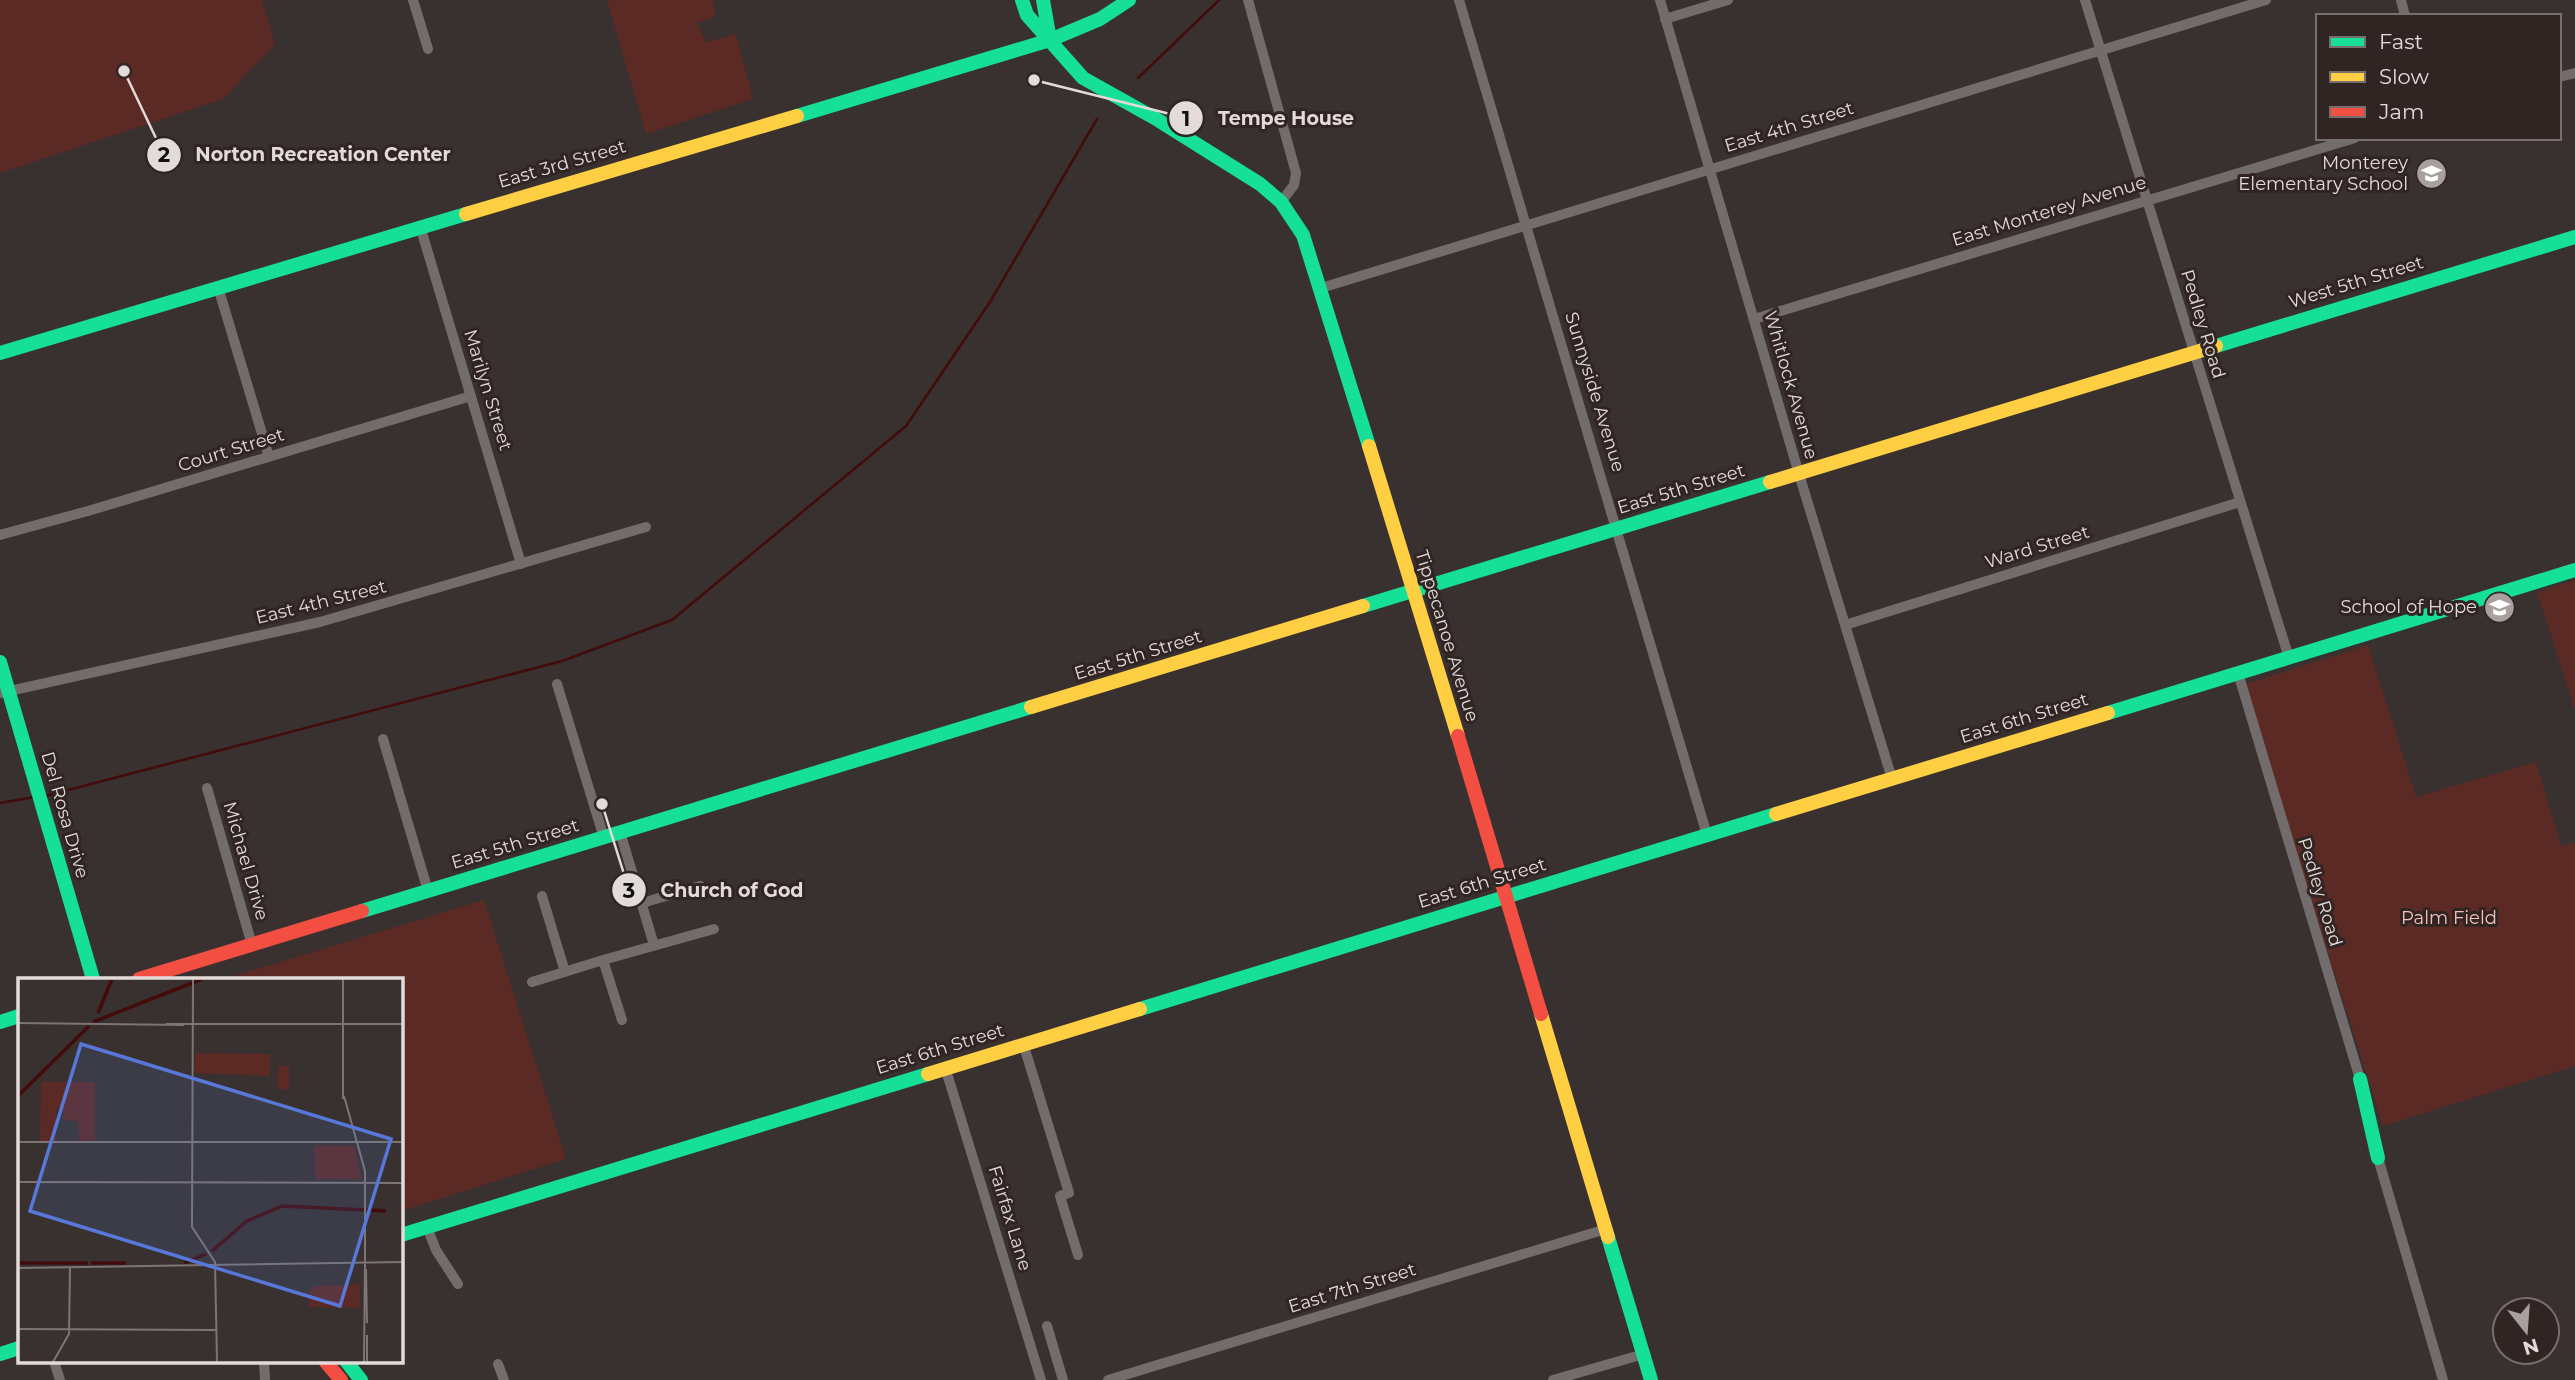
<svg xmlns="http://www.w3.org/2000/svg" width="2575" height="1380" font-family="Montserrat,sans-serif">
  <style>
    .green { fill: #5c2a25 }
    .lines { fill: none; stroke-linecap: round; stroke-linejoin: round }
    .stream { stroke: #430b0a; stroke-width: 2.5 }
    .street { stroke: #726c6c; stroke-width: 10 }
    .fast { stroke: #16e098; stroke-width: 14 }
    .slow { stroke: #ffcf43; stroke-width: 14 }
    .jam { stroke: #f24e42; stroke-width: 14 }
    .labels { text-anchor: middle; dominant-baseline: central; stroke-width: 6; stroke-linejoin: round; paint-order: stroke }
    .street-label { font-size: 18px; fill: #e3dbda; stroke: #312523 }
    .poi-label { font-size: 18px; fill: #e3dbda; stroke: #312523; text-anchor: end }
    .park-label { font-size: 18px; fill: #f4c2bc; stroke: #312523 }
    .inset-river { fill: none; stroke: #430b0a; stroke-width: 3.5 }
    .inset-road { fill: none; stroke: #7c7574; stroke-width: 2 }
    .view { fill: #5878d9; fill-opacity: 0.15; stroke: #5878d9; stroke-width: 3.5 }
    .inset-edge { fill: none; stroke: #e3dbda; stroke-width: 3.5 }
    .leader { fill: none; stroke: #e3dbda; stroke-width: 2.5 }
    .callout-dot { fill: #e3dbda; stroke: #312523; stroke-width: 2.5 }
    .mark-label { font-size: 21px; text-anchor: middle; font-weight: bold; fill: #111 }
    .callout-label { font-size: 19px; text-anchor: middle; font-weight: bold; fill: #e3dbda; stroke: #312523; stroke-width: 6; stroke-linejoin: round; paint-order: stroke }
  </style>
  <rect width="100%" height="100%" fill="#383130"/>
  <!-- green -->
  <path class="green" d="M0 0H262L275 44 223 99 0 173Z
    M607 0H712L716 16 697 23 706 42 736 34 753 99 646 134Z
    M2575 580V709L2537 592Z
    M2368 645 2416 797 2536 762 2561 846 2575 842V1066L2383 1126 2243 685Z
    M484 900 566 1159 401 1211V979H224Z"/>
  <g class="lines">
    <!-- stream -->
    <path class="stream" d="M1138 78 1219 0
      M45 796 562 661 672 620 906 426 990 302 1097 119
      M0 803 35 797"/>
    <!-- street -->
    <path class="street" d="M413 0 428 49
      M1248 0 1296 173 1294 185 1281 202
      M1459 0 1707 835
      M1660 0 1799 474 1892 779
      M2085 0 2289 658
      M2401 0 2405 16
      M1665 19 1728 0
      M2559 77 2575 73
      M420 226 521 564
      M218 287 269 457
      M1321 288 2266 0
      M1754 319 2355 138
      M0 535 88 511 471 396
      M1845 625 2240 502
      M2238 673 2360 1079
      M557 684 604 838
      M0 693 320 622 646 527
      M383 739 428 891
      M207 788 252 945
      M620 832 654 945
      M542 896 565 972
      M642 903 700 886
      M603 960 714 929
      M532 982 603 960 622 1020
      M1023 1043 1069 1193 1060 1196 1078 1255
      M945 1067 1041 1380
      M2378 1158 2443 1380
      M427 1227 436 1250 458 1284
      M1047 1326 1063 1380
      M54 1361 60 1380
      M264 1361 265 1380
      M498 1364 504 1380
      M1108 1380 1606 1229
      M1553 1380 1644 1354"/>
    <!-- fast -->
    <path class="fast" d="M1022 0 1027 15 1083 78 1158 120 1260 184 1281 202 1303 235 1369 446
      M1043 0 1050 40
      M797 116 1050 40 1100 19 1129 0
      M2216 346 2575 237
      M0 353 466 214
      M1363 606 1770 482
      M0 662 93 979
      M2108 713 2575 570
      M362 911 1031 707
      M1140 1009 1776 814
      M0 1022 19 1016
      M2360 1079 2378 1158
      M401 1235 928 1074
      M1608 1237 1651 1380
      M0 1354 19 1348
      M346 1361 361 1380"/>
    <!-- slow -->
    <path class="slow" d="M466 214 797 116
      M1369 446 1458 736
      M1770 482 2216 346
      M1031 707 1363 606
      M1776 814 2108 713
      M1541 1014 1608 1237
      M928 1074 1140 1009"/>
    <!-- jam -->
    <path class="jam" d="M1458 736 1541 1014
      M139 979 362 911
      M325 1361 341 1380"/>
  </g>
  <!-- icons -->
  <defs>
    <symbol id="school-disc" viewBox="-11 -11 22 22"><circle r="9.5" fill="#a7a09e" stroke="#312523"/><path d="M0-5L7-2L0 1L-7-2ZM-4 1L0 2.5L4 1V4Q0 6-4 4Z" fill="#fff"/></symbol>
  </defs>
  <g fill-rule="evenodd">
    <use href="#school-disc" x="2414" y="156" width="35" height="35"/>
    <use href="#school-disc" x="2482" y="590" width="35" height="35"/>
  </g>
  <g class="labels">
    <!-- street labels -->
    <g class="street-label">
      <text transform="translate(1789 127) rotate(-17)">East 4th Street</text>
      <text transform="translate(562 164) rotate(-16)">East 3rd Street</text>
      <text transform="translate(2049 211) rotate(-17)">East Monterey Avenue</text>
      <text transform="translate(2356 282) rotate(-17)">West 5th Street</text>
      <text transform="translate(2203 324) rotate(73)">Pedley Road</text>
      <text transform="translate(1791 385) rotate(74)">Whitlock Avenue</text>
      <text transform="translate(488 390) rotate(73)">Marilyn Street</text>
      <text transform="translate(1595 392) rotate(73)">Sunnyside Avenue</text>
      <text transform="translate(231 450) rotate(-17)">Court Street</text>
      <text transform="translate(1681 489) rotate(-17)">East 5th Street</text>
      <text transform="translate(2037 547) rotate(-17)">Ward Street</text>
      <text transform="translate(321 602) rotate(-14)">East 4th Street</text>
      <text transform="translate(1447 636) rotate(73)">Tippecanoe Avenue</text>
      <text transform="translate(1138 655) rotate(-17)">East 5th Street</text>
      <text transform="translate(2024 718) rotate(-17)">East 6th Street</text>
      <text transform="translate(65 815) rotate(74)">Del Rosa Drive</text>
      <text transform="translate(515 844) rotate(-17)">East 5th Street</text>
      <text transform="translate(246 861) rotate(74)">Michael Drive</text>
      <text transform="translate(1482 883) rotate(-17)">East 6th Street</text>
      <text transform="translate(2320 892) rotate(73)">Pedley Road</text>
      <text transform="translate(940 1049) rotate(-17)">East 6th Street</text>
      <text transform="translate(1010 1218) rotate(73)">Fairfax Lane</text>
      <text transform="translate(1352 1288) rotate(-17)">East 7th Street</text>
    </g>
    <!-- poi labels -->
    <g class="poi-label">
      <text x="2408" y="163">Monterey<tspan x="2408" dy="21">Elementary School</tspan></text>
      <text x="2477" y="607">School of Hope</text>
    </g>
    <!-- park labels -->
    <g class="park-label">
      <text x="2449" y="918">Palm Field</text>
    </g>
  </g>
  <!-- overview -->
  <g transform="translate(18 978)">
    <rect width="385" height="385" fill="#383130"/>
    <path d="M177 75 252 76V98L177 95ZM260 88H271V111H260ZM23 104H77V162L61 163 60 143 45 142V131H38V163H22ZM297 167 336 168 344 201H297ZM342 306V330L291 329V312L299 308Z" fill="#5c2a25"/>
    <path class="inset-river" d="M80 35 94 1M75 44 184 1M0 118 71 48M194 273 229 243 264 228 368 233M0 285H70M73 285H108M166 285 188 276"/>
    <path class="inset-road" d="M175 1 174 249 197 284M0 45 166 47M148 46H385M326 118 347 193V285M325 121V1M0 164H385M0 204 385 205M197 284 199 384M0 290 385 284M348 291 349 345M0 351 198 352M349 357V384M35 384 51 356 52 290M346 384 347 285"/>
    <path class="view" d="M63 66 373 161 322 328 12 233Z"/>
    <rect width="385" height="385" class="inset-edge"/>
  </g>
  <!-- callouts -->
  <path class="leader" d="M1034 80L1186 118M124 71L164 155M602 804L629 890"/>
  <g class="callout-dot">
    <circle cx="1034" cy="80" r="7"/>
    <circle cx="124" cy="71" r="7"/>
    <circle cx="602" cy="804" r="7"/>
    <circle cx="1186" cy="118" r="18"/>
    <circle cx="164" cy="155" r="18"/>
    <circle cx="629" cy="890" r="18"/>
  </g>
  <g class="mark-label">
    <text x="1186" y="126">1</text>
    <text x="164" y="162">2</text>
    <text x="629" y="898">3</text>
  </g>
  <g class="callout-label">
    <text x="1286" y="125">Tempe House</text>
    <text x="323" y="161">Norton Recreation Center</text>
    <text x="732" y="897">Church of God</text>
  </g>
  <!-- legend -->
  <rect x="2316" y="14" width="245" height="126" fill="#312523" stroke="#786e6c" stroke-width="2"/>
  <rect x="2330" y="37" width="35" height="10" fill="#16e098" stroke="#786e6c" stroke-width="2"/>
  <text x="2379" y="49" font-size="21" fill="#e3dbda">Fast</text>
  <rect x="2330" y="72" width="35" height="10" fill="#ffcf43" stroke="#786e6c" stroke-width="2"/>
  <text x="2379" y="84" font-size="21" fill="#e3dbda">Slow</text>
  <rect x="2330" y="107" width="35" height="10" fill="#f24e42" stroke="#786e6c" stroke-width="2"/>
  <text x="2379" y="119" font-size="21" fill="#e3dbda">Jam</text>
  <!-- north arrow -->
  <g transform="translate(2526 1331) rotate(163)"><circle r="33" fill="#312523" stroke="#786e6c" stroke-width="2"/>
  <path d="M0-5L12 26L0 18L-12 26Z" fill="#a7a09e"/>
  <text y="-10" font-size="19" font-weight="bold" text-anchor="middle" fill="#e3dbda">N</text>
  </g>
</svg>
